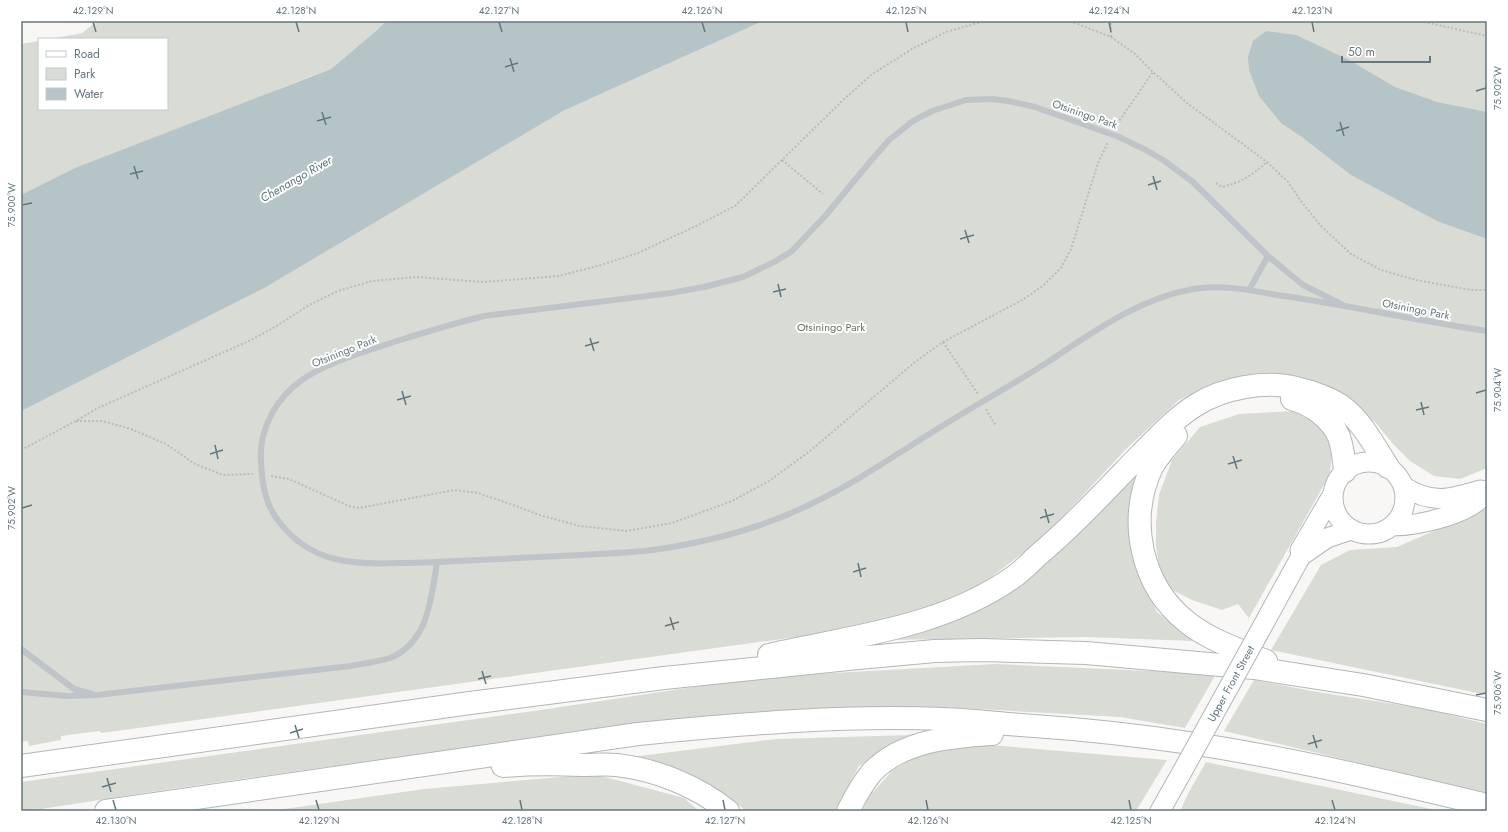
<svg xmlns="http://www.w3.org/2000/svg" width="1508" height="832" font-family="Jost,sans-serif">
  <style>
    .green { fill: #d8dcd4 }
    .water { fill: #b5c4c6 }
    .lines { fill: none; stroke-linecap: round; stroke-linejoin: round }
    .primary-casing { stroke: #b2b8bb; stroke-width: 21 }
    .motorway-casing { stroke: #b2b7ba; stroke-width: 24 }
    .path { stroke: #b9bdbf; stroke-width: 2; stroke-dasharray: 2 2; stroke-linecap: butt }
    .service { stroke: #bec4c7; stroke-width: 6 }
    .primary { stroke: #fff; stroke-width: 19 }
    .motorway { stroke: #fff; stroke-width: 22 }
    .primary-bridge-casing { stroke: #b2b8bb; stroke-width: 21; stroke-linecap: butt }
    .primary-bridge { stroke: #fff; stroke-width: 19 }
    .ticks { fill: none; stroke: #64777f; stroke-width: 1.5 }
    .labels { text-anchor: middle; dominant-baseline: central; stroke-width: 4; stroke-linejoin: round; paint-order: stroke }
    .street-label { font-size: 11px; fill: #64777f; stroke: #fff }
    .park-label { font-size: 11px; fill: #697763; stroke: #fff }
    .water-label { font-size: 12px; font-style: italic; fill: #5f7679; stroke: #fff }
    .neatline { fill: none; stroke: #64777f; stroke-width: 1.5 }
    .ticks-label { font-size: 10px; text-anchor: middle; fill: #64777f }
  </style>
  <rect width="100%" height="100%" fill="#f8f7f5"/>
  <!-- green -->
  <path class="green" d="M97 21H386L377 30 331 69 291 84 21 195V44L39 41V109H167V39H50L82 33Z
    M763 21H1487V468L1460 479 1434 476 1410 461 1393 444 1376 423 1306 380 1262 374 1215 383 1179 400 1128 447 1043 538 982 584 898 620 810 635 102 733 99 731 61 736V740L29 746 28 741 21 742V407L563 111Z
    M1293 411 1322 424 1333 446 1330 474 1249 618 1238 604 1222 610 1192 600 1168 588 1159 566 1156 545V523L1159 495 1172 460 1200 427 1239 414Z
    M1147 460 1135 559 1157 612 1193 641 1087 637 888 640 988 606 1033 573Z
    M1487 508V695L1271 650 1321 565 1350 550 1397 547Z
    M995 664 1216 674 1185 728 1120 717 942 707 806 709 651 725 318 768 150 792 29 811H21V782L541 710 760 677Z
    M1254 680 1317 692 1426 709 1487 724V793L1224 731Z
    M912 735 859 766 835 811H746L736 803 677 770 623 758 777 739Z
    M979 744 1167 760 1136 811H862L870 795 893 770 926 751Z
    M1206 762 1441 811H1180L1190 790Z
    M594 774 684 798 699 811H270L424 789Z"/>
  <!-- water -->
  <path class="water" d="M386 21H763L563 111 264 288 21 411V195L75 168 331 69 377 30Z
    M1266 31 1296 35 1349 60 1395 87 1437 102 1487 112V239L1437 221 1351 175 1302 137 1281 123 1259 96 1249 70 1248 57 1253 41Z"/>
  <g class="lines">
    <defs>
      <path id="primary" d="M1333 498a36 36 0 1 1 72 0a36 36 0 1 1-72 0Z
        M1403 486C1432 505 1450 499 1480 490
        M1392 526C1417 526 1476 514 1487 490
        M1301 556 1300 550 1333 494
        M1267 618 1301 556 1327 538 1351 530
        M1160 811 1182 772"/>
      <path id="motorway" d="M1292 399C1311 404 1331 418 1339 437 1343 448 1344 459 1345 471
        M1176 436C1168 445 1158 456 1152 467 1127 520 1141 586 1187 622 1209 640 1240 650 1266 661
        M769 655C852 636 940 628 1012 578 1021 572 1029 564 1037 556 1074 525 1107 489 1141 454 1158 437 1175 418 1196 405 1223 388 1265 380 1296 388 1310 391 1333 399 1344 408 1363 423 1375 447 1388 467
        M21 766 470 703 664 678 858 658 935 651 981 650 1086 653 1254 668 1363 685 1487 710
        M503 766C529 764 556 764 582 765 594 765 605 764 616 765 655 769 697 786 728 811
        M106 811 638 734C740 724 842 715 944 719 969 720 995 723 1021 725 1080 729 1138 735 1196 744 1294 759 1391 782 1487 805
        M848 811C855 797 862 784 872 772 903 740 950 737 992 734"/>
    </defs>
    <!-- primary casing -->
    <use href="#primary" class="primary-casing"/>
    <!-- motorway casing -->
    <use href="#motorway" class="motorway-casing"/>
    <!-- path -->
    <path class="path" d="M1070 21 1111 37 1135 54 1153 72 1187 103 1267 162 1288 182 1301 201 1320 225 1351 254 1381 270 1416 280 1471 290H1487
      M1420 21 1487 36
      M1111 37V21
      M1115 127 1153 72
      M782 160 823 194
      M1216 183 1222 187C1241 182 1252 176 1267 162
      M943 342 978 394
      M986 409 996 426
      M76 421H102L131 429 166 444 195 464 223 475 253 474
      M21 450 76 421 98 408 251 340 275 327 309 305 338 291 372 281 417 277 483 282 559 276 601 265 638 253 698 225 735 206 842 101 871 75 912 49 946 32 985 21
      M271 476 289 479 349 506 359 508 454 490 478 493 519 507 539 515 580 526 626 531 672 523 732 501 769 481 810 451 915 362 943 342 1024 299 1044 285 1061 268 1071 249 1098 163 1108 142"/>
    <!-- service -->
    <path class="service" d="M1249 290 1268 256
      M1341 304 1303 285 1268 256 1193 182 1163 160 1146 150 1119 137 1035 107 1008 101 992 99 966 100 932 111 913 121 889 140 869 163 826 215 792 251 776 261 743 277 704 287 671 293 484 316C455 323 426 332 397 341 365 352 317 364 292 388 272 406 259 434 261 461 262 484 265 505 280 523 311 563 354 565 400 563 419 563 438 562 457 561 499 559 540 557 581 555 611 553 642 553 672 547 720 539 769 525 813 503 855 483 894 456 934 431 969 409 1005 389 1040 367 1088 336 1136 299 1193 289 1223 284 1254 291 1284 296 1352 306 1419 321 1487 331
      M21 649 74 689 92 694
      M21 692 67 696 97 695 351 666C363 663 378 662 390 658 429 642 431 598 437 563"/>
    <!-- primary -->
    <use href="#primary" class="primary"/>
    <!-- motorway -->
    <use href="#motorway" class="motorway"/>
    <defs>
      <g id="primary-bridge">
        <path id="s1" d="M1182 772 1267 618"/>
      </g>
    </defs>
    <!-- primary-bridge casing -->
    <use href="#primary-bridge" class="primary-bridge-casing"/>
    <!-- primary-bridge -->
    <use href="#primary-bridge" class="primary-bridge"/>
  </g>
  <!-- ticks -->
  <path class="ticks" d="M93 22 96 32M296 22 299 32M499 22 502 32M702 22 705 32M906 22 908 32M1109 22 1111 32M1312 22 1314 32M510 58 514 72M505 67 518 63M1476 91 1486 88M322 112 326 125M317 121 331 117M1340 122 1344 136M1336 131 1349 127M134 166 138 179M130 174 143 171M1153 176 1157 190M1148 185 1161 181M22 205 32 203M965 230 969 243M960 239 974 235M778 284 781 297M773 292 786 289M590 338 594 351M585 346 599 342M402 391 406 405M1476 393 1486 390M397 400 411 396M1421 402 1424 415M1416 410 1429 407M215 445 218 459M210 454 223 450M1233 456 1237 469M1228 464 1242 460M22 508 32 505M1045 509 1049 523M1040 518 1054 514M858 563 861 577M853 572 866 568M670 617 674 630M665 626 679 622M482 671 486 684M478 679 491 676M1476 695 1486 693M295 725 299 738M290 733 303 729M1313 735 1317 748M1308 744 1322 740M107 778 111 792M102 787 116 783M113 800 116 810M316 800 319 810M520 800 522 810M723 800 725 810M926 800 928 810M1129 800 1131 810M1332 800 1335 810"/>
  <g class="labels">
    <!-- street labels -->
    <g class="street-label">
      <text transform="translate(1085 114) rotate(19)">Otsiningo Park</text>
      <text transform="translate(1416 309) rotate(11)">Otsiningo Park</text>
      <text transform="translate(344 351) rotate(-22)">Otsiningo Park</text>
      <text stroke="none"><textPath href="#s1" startOffset="101">Upper Front Street</textPath></text>
    </g>
    <!-- park labels -->
    <g class="park-label">
      <text x="831" y="327">Otsiningo Park</text>
    </g>
    <!-- water labels -->
    <g class="water-label">
      <text transform="translate(296 179) rotate(-30)">Chenango River</text>
    </g>
  </g>
  <!-- border -->
  <rect width="1508" height="832" fill="none" stroke="#ffffff" stroke-width="44"/>
  <!-- legend -->
  <rect x="38" y="38" width="130" height="72" fill="#ffffff" stroke="#c1c9cc"/>
  <rect x="46" y="51" width="20" height="6" fill="#ffffff" stroke="#c1c9cc"/>
  <text x="74" y="58" font-size="12" fill="#64777f">Road</text>
  <rect x="46" y="68" width="20" height="12" fill="#d8dcd4" stroke="#c1c9cc"/>
  <text x="74" y="78" font-size="12" fill="#64777f">Park</text>
  <rect x="46" y="88" width="20" height="12" fill="#b5c4c6" stroke="#c1c9cc"/>
  <text x="74" y="98" font-size="12" fill="#64777f">Water</text>
  <!-- scale -->
  <path d="M1342 56v6h88v-6" fill="none" stroke="#64777f" stroke-width="2"/>
  <text x="1348" y="56" font-size="12" fill="#64777f" stroke="#ffffff" stroke-width="3" paint-order="stroke">50 m</text>
  <rect x="22" y="22" width="1464" height="788" class="neatline"/>
  <g class="ticks-label">
    <text x="93" y="14">42.129°N</text>
    <text x="296" y="14">42.128°N</text>
    <text x="499" y="14">42.127°N</text>
    <text x="702" y="14">42.126°N</text>
    <text x="906" y="14">42.125°N</text>
    <text x="1109" y="14">42.124°N</text>
    <text x="1312" y="14">42.123°N</text>
    <text transform="translate(1497 88) rotate(-90)" y="4">75.902°W</text>
    <text transform="translate(11 205) rotate(-90)" y="4">75.900°W</text>
    <text transform="translate(1497 390) rotate(-90)" y="4">75.904°W</text>
    <text transform="translate(11 508) rotate(-90)" y="4">75.902°W</text>
    <text transform="translate(1497 693) rotate(-90)" y="4">75.906°W</text>
    <text x="116" y="824">42.130°N</text>
    <text x="319" y="824">42.129°N</text>
    <text x="522" y="824">42.128°N</text>
    <text x="725" y="824">42.127°N</text>
    <text x="928" y="824">42.126°N</text>
    <text x="1131" y="824">42.125°N</text>
    <text x="1335" y="824">42.124°N</text>
  </g>
</svg>
